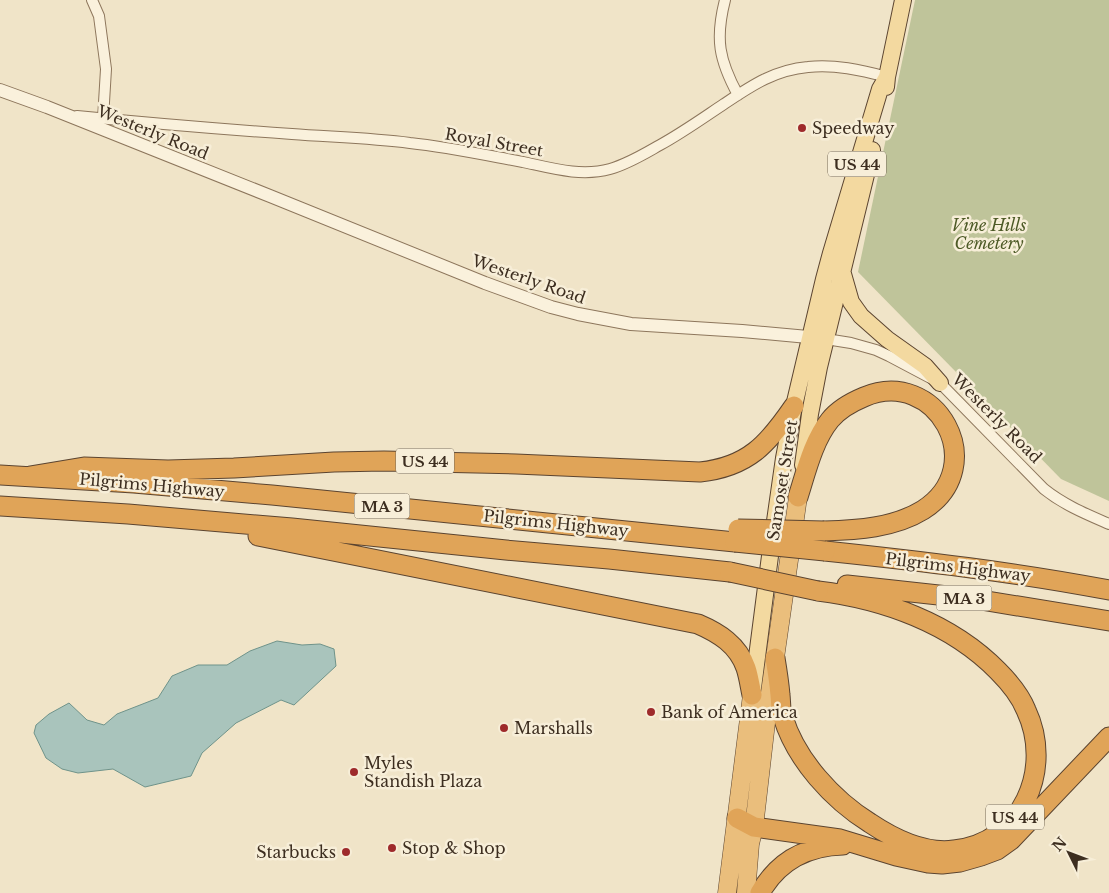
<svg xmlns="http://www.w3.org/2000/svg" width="1109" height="893" font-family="'Libre Baskerville',serif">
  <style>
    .cemetery { fill: #bfc49a }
    .water { fill: #a9c4bc; stroke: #6f938a }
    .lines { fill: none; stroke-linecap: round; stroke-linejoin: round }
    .minor-casing { stroke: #8d765c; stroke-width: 12 }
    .tertiary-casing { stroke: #8d765c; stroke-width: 14 }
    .primary-casing { stroke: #5b4430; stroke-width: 18 }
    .trunk-casing { stroke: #5b4430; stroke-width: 19 }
    .motorway-casing { stroke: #5b4430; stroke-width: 21 }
    .minor { stroke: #faf1dc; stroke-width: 10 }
    .tertiary { stroke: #faf1dc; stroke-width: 12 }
    .primary { stroke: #f3d9a0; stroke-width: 16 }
    .trunk { stroke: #eabe7c; stroke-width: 18 }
    .motorway { stroke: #e0a458; stroke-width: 19 }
    .motorway-bridge-casing { stroke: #5b4430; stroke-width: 21; stroke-linecap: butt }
    .motorway-bridge { stroke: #e0a458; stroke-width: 19 }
    .poi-dot { fill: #9e2a2b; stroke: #f7eed8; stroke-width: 2 }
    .labels { text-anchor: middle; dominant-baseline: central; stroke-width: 5; stroke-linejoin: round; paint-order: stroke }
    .shield { fill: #f7eed8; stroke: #756857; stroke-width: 1 }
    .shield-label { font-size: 15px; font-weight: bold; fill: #3d2e20 }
    .poi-label { font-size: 16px; fill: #3d2e20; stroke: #f7eed8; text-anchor: start }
    .street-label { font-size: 16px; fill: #3d2e20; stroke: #f7eed8 }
    .park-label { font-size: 16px; font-style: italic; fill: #4d5a26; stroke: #f7eed8 }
  </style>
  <rect width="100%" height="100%" fill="#f0e4c8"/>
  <!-- cemetery -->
  <path class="cemetery" d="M915 0H1109V501L1061 479 858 272Z"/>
  <!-- water -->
  <path class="water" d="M277 641 302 645 320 644 334 649 336 666 294 705 281 700 236 723 202 753 191 776 145 787 113 769 78 773 62 769 46 758 34 733 36 725 49 714 69 703 87 720 104 725 117 714 158 698 172 676 198 665H227L250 651Z"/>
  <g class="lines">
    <defs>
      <path id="minor" d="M92 0 99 16 106 69 103 119
        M725 0C715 39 719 60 738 95
        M77 116C148 123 220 129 292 134 331 137 371 138 410 143 448 147 485 155 523 162 551 168 581 177 610 169 628 164 644 154 660 145 682 133 703 118 724 104 751 86 774 70 808 67 834 64 861 70 887 77
        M826 339 851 343 876 350 889 356 940 383 1044 489C1064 505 1086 514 1109 524"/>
      <path id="tertiary" d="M0 90 47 107 270 196 485 283 551 307 578 314 631 324 742 331 819 338"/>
      <path id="primary" d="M886 87 887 77 903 0
        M843 274 851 302 861 316 887 339 925 366 940 383
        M803 465 810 414 819 367 872 150
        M753 688 770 556 784 458 794 406 824 279 831 253 880 89 887 77"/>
      <path id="trunk" d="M727 893 752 695
        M746 893 750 844 754 827 767 714 798 497"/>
      <path id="motorway" d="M0 475 134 483 272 495 735 542
        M30 476 84 467 168 470 234 468 334 462 384 461 516 464 700 472C748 467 768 444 794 406
        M798 497C806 472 813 441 830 420 838 410 852 402 864 397 936 366 992 466 923 510 894 528 857 530 824 531
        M0 506 128 514 292 528 506 550 609 559 730 572
        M258 536 698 624C719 633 738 645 746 668 749 677 750 686 752 695
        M825 551C920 561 1015 572 1109 590
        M847 585 975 599 1109 621
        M775 658C777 670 779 683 780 695 781 703 780 710 783 717 796 760 833 800 870 823 894 839 924 854 954 850 1022 843 1054 769 1026 710 1020 695 1009 682 998 671 951 623 883 599 818 591
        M737 818 754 827 840 839 896 856 928 863 942 864 960 862 981 856 997 850 1011 840 1109 737
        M760 893C778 861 806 846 843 845"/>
    </defs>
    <!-- minor casing -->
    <use href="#minor" class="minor-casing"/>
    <!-- tertiary casing -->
    <use href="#tertiary" class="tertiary-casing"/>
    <!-- primary casing -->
    <use href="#primary" class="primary-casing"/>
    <!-- trunk casing -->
    <use href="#trunk" class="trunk-casing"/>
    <!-- motorway casing -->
    <use href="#motorway" class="motorway-casing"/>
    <!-- minor -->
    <use href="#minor" class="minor"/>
    <!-- tertiary -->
    <use href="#tertiary" class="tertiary"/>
    <!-- primary -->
    <use href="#primary" class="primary"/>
    <!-- trunk -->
    <use href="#trunk" class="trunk"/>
    <!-- motorway -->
    <use href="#motorway" class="motorway"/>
    <defs>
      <path id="motorway-bridge" d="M738 529 824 531
        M735 542 825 551
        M730 572 818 591"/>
    </defs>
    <!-- motorway-bridge casing -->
    <use href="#motorway-bridge" class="motorway-bridge-casing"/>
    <!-- motorway-bridge -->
    <use href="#motorway-bridge" class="motorway-bridge"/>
  </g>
  <!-- markers -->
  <g class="poi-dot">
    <circle cx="802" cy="128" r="5"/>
    <circle cx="651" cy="712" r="5"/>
    <circle cx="504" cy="728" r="5"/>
    <circle cx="354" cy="772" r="5"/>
    <circle cx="392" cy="848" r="5"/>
    <circle cx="346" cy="852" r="5"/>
  </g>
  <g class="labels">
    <!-- shield labels -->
    <g class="shield">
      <rect x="828" y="151.5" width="58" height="25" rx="4"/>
      <rect x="396" y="448.5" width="58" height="25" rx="4"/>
      <rect x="354.5" y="493.5" width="55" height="25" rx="4"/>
      <rect x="936.5" y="585.5" width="55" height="25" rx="4"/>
      <rect x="986" y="804.5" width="58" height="25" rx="4"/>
    </g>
    <g class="shield-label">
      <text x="857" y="164">US 44</text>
      <text x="425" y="461">US 44</text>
      <text x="382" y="506">MA 3</text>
      <text x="964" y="598">MA 3</text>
      <text x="1015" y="817">US 44</text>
    </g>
    <!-- poi labels -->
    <g class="poi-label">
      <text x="812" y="128">Speedway</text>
      <text x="661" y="712">Bank of America</text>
      <text x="514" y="728">Marshalls</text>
      <text x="364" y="763">Myles<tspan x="364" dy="18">Standish Plaza</tspan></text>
      <text x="402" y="848">Stop &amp; Shop</text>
      <text x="336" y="852" text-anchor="end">Starbucks</text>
    </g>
    <!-- street labels -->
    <g class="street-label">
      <text transform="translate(153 132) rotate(22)">Westerly Road</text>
      <text transform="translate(494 142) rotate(10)">Royal Street</text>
      <text transform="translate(529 279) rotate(19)">Westerly Road</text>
      <text transform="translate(997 418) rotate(45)">Westerly Road</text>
      <text transform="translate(782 480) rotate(-81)">Samoset Street</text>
      <text transform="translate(152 485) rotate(5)">Pilgrims Highway</text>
      <text transform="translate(556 523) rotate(6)">Pilgrims Highway</text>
      <text transform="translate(958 567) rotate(7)">Pilgrims Highway</text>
    </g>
    <!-- park labels -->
    <g class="park-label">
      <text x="989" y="225">Vine Hills<tspan x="989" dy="18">Cemetery</tspan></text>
    </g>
  </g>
  <!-- north arrow -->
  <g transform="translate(1069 853) rotate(312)" stroke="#f7eed8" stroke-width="4" paint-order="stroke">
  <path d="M0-4L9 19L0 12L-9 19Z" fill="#3d2e20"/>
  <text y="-8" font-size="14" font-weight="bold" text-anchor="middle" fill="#3d2e20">N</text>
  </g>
</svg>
